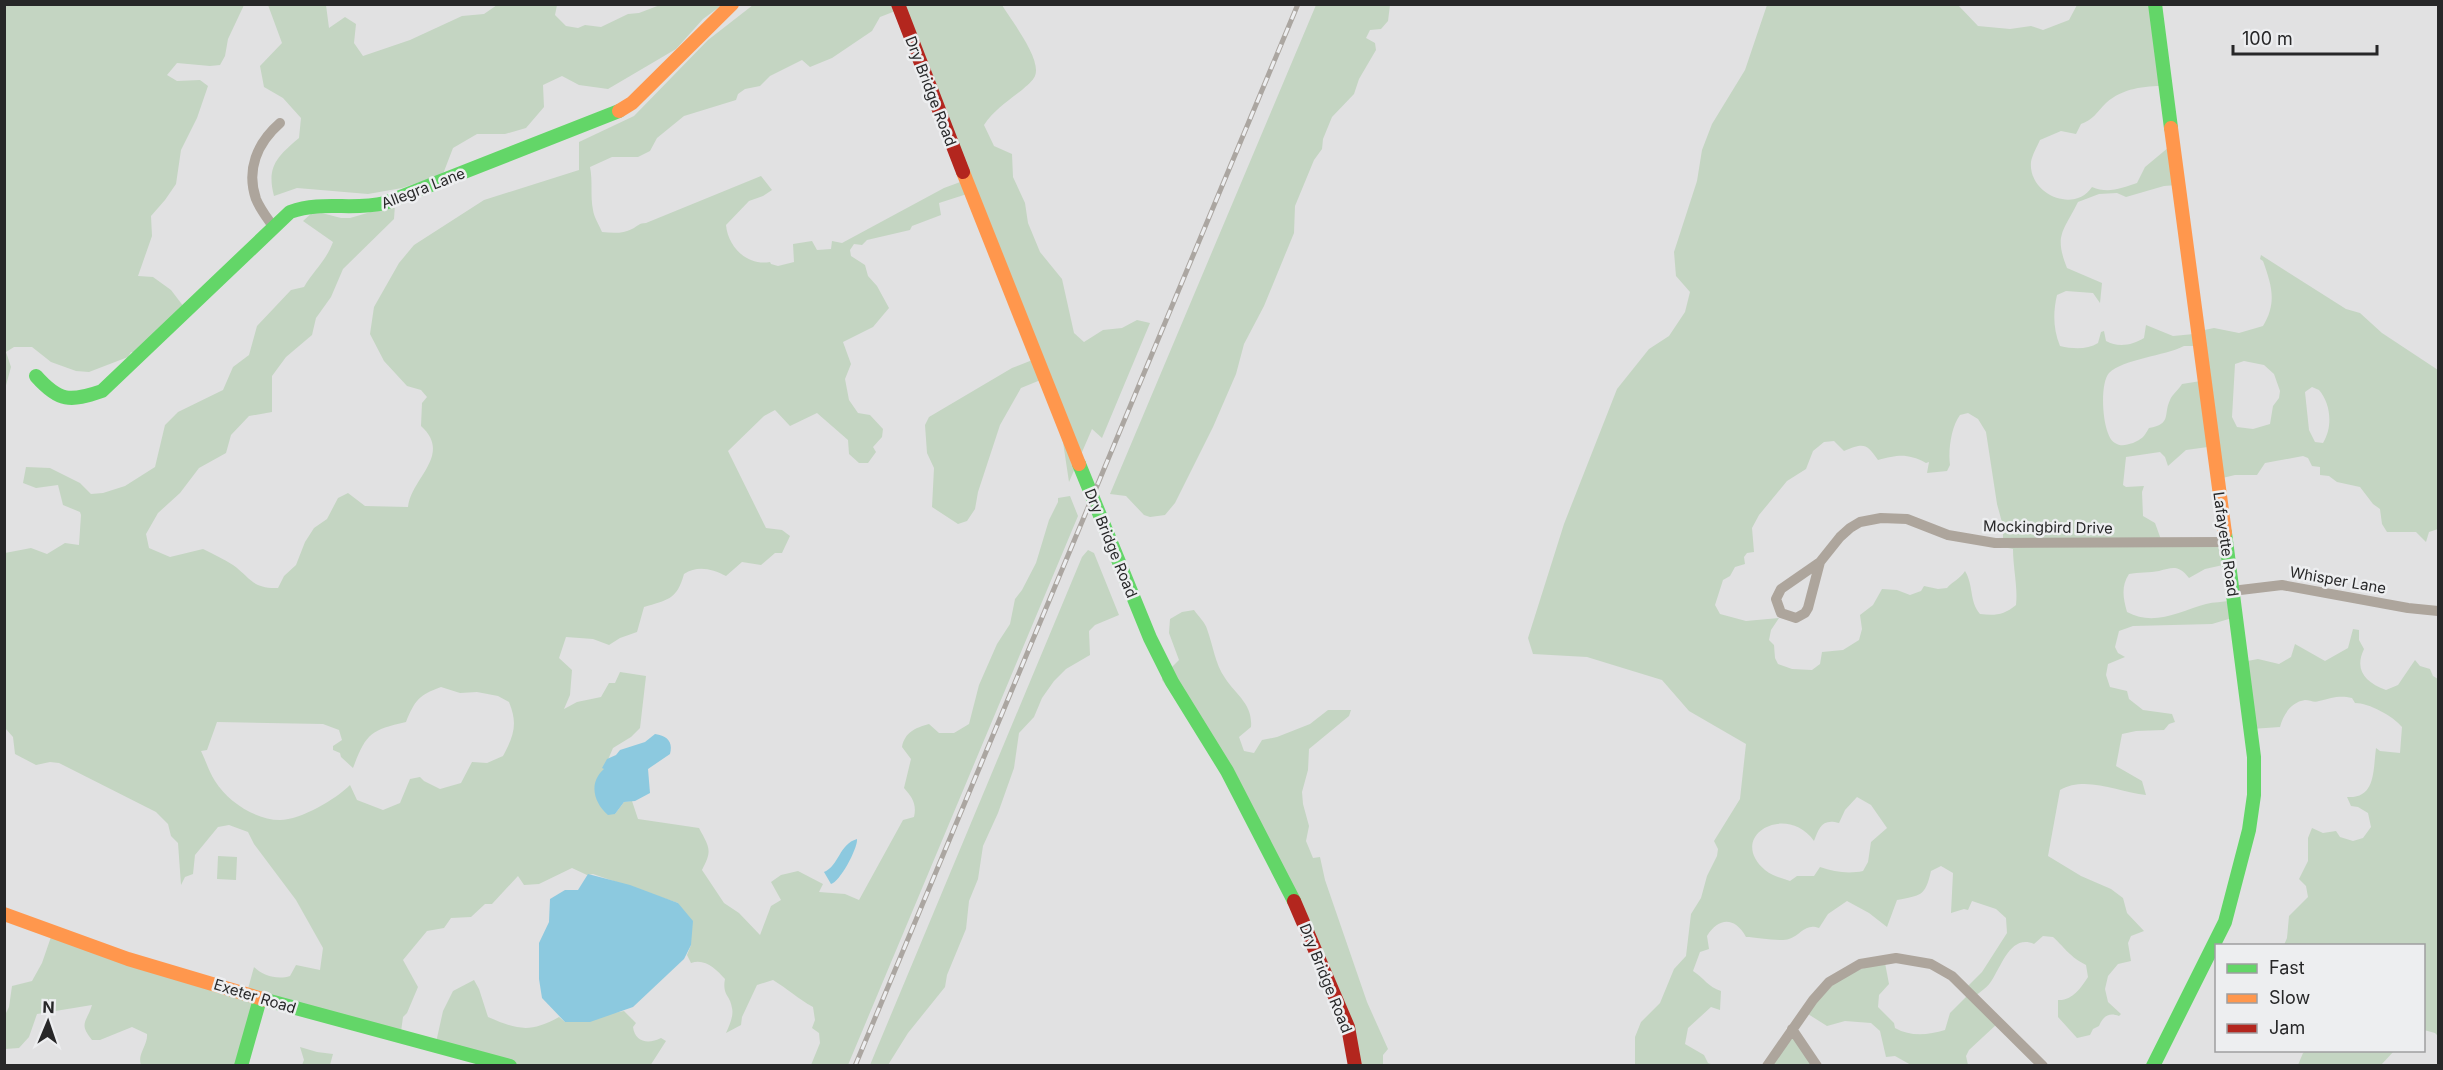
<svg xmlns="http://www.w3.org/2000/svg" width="2443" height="1070" font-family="Inter,sans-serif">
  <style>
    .green { fill: #c4d5c2; fill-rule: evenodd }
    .water { fill: #8cc9df }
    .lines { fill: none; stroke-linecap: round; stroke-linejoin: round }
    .street { stroke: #ada59c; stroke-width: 10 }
    .fast { stroke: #63d668; stroke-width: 14 }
    .slow { stroke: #ff974d; stroke-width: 14 }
    .jam { stroke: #b3261e; stroke-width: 14 }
    .rail-casing { stroke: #aba6a1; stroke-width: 5 }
    .rail { stroke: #edeef0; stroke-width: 3; stroke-dasharray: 9; stroke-linecap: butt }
    .labels { text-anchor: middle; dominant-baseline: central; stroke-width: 5; stroke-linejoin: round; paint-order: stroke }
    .street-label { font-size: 15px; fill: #272728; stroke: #edeef0 }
  </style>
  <rect width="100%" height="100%" fill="#e1e1e2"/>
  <!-- green -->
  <path class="green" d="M4 5H244L228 39 225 56 220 65 210 66 177 63 167 75 177 81 200 80 208 86 197 118 181 150 176 184 165 200 151 216 152 236 138 276 153 277 171 290 187 311 141 354 131 352 128 357 89 372 76 371 51 362 32 347H14L6 352 11 367 5 389Z
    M268 5H326L329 28 345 17 356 24 354 43 363 56 410 40 462 16 484 14 497 5H557L555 15 566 26 578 28 585 25 601 27 628 14 639 13 660 5H722L703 19 676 49 608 89 579 85 562 76 543 85 544 107 526 128 505 134H477L453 148 443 174 402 188 368 194 297 188 274 196C266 166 278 156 299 138L301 118 283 98 264 87 260 66 282 43Z
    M753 5H1002C1011 20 1042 59 1035 76 1033 81 1026 86 1022 90 1008 101 994 110 984 125L994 146 1012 154 1013 177 1025 203 1028 223 1040 252 1062 279 1074 333 1084 342 1103 330 1122 328 1137 320 1150 323 1102 438 1092 429 1069 482 1063 442 1043 379 1021 388 1000 425 978 492 975 509 967 521 958 524 932 507 934 468 927 453 925 425 929 417 1012 368 1035 359 967 194 939 203 941 215 912 226 910 230 867 240 862 245 854 244 850 250 851 256 865 265 868 276 877 286 889 308 873 327 843 342 851 364 845 379 849 400 858 413 870 415 883 429 882 437 873 447 876 452 868 463H859L849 454 848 440 817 413 790 426 775 410 764 416 728 451 766 528 782 530 790 536 782 553H775L761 565 742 562 726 576C712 569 698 565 684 574 677 600 667 600 644 607L637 632 620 638 609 645 593 639 566 637 559 658 572 670 570 695 564 709 577 702 601 697 609 683H615L620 672 646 676 640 728 631 737 613 748 604 769 615 814 624 802 632 801 638 819 699 828C709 847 713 850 702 870L724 903 739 913 760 935 771 906 781 900 771 882 781 875 798 871 823 884 819 892 845 894 859 900 903 820 914 817C917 804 912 797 904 788L911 759 902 747C905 732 915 728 929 724L939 733H954L969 724 979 685 997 644 1010 624 1015 599 1022 590 1036 563 1049 520 1058 502V498L1070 496 1078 516 848 1065H811L820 1043 819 1033 812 1028 815 1020 813 1007C797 998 788 989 773 980L757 985 742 1017 741 1025 726 1033C729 1026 734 1016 732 1008 730 994 722 996 725 979 716 969 705 958 691 963L687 955 691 945 678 903 593 874 587 875 572 868 539 884 524 885 518 876 492 904H485L471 917 451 918 444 928 427 931 403 960 418 987 407 1013 403 1017 400 1039 264 1002 241 1065H141C137 1054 148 1045 147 1034L132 1027 100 1040H92C78 1023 87 1022 92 1005L37 1014 29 1037 19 1048 5 1049V1015L9 1007 12 986 32 981 42 963 52 934 246 996 254 967C263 976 278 980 290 976L296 965 320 970 323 948 296 900 254 844 248 832 229 825 218 827 195 855 193 874 185 877 181 885 178 843 171 836 168 824 156 812 59 763 50 762 36 765 15 754 13 737 5 728V553L31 548 47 554 65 543 79 545 81 515 80 512 63 505 58 485 36 488 23 483 26 467 50 468 80 483 91 494 103 493 125 486 155 467 165 425 178 412 223 390 233 367 249 355 257 326 291 290 304 287C314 270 326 261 333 242L303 221 314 211 341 218H350L395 205 394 219 343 269 331 297 316 318 312 335 286 357 272 376V412L249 416 231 435 226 453 199 468 180 493 158 513 146 534 149 548 170 557 203 549C213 554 224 559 233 565 251 578 252 589 278 588L284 576 296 565 305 542 314 528 327 519 338 498 348 493 365 506 408 507C411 478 453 455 421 426L422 403 427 397 421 390 407 386 384 361 370 334 374 307 399 263 414 245 484 200 579 170V142L634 116 708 40ZM898 10 963 181 944 188 842 243 832 241 831 249 817 250 812 241 793 244 794 262 778 266 771 264 770 262C747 266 728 247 726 225L749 201 763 196 772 190 761 176 646 223C639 223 638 226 632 229 623 234 612 233 602 232 599 225 594 217 593 210 590 195 593 182 590 167L612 157H638L650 151 657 138 684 116 736 100 738 94 745 89 760 86 770 76 802 60 810 67 832 58 872 31 880 17ZM441 687 460 693 477 692 498 696 509 702C518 724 514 735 503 756L487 763 472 762 461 783 440 789 424 781 420 777 410 779 400 803 383 810 357 800 350 785C336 799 301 820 280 820 256 820 228 802 215 781 209 772 206 761 201 751L207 750 217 722 323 724 339 730 342 740 333 746V750L340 753 341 757 353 768C366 734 370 730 406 722 415 700 419 695 441 687Z
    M1316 5H1390L1388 21 1381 29 1370 30 1366 38 1375 43 1376 50 1359 79 1354 94 1332 117 1323 139 1322 149 1314 160 1295 206 1294 233 1264 306 1244 344 1236 374 1213 427 1175 503 1165 515 1150 517 1144 515 1126 496 1110 494Z
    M1767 5H1958L1978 26 2010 29 2031 26 2043 30 2069 20 2077 5H2155L2165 86C2144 86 2123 88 2106 103 2097 112 2093 120 2081 124L2076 134 2061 131 2040 140C2037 147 2032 155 2031 162 2028 194 2074 214 2092 187 2108 194 2122 188 2137 183L2145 167 2169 147 2177 185 2164 186 2126 197 2117 193 2099 194 2078 202C2063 232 2054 235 2067 268L2102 283 2100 303 2093 293 2066 291 2057 295C2053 312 2053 329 2060 346 2073 349 2087 350 2098 343L2101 332 2104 331 2106 341C2118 348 2133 345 2144 338L2146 325 2173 336 2194 334 2195 332 2214 328 2239 333 2263 326C2277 303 2272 286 2263 261L2260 259 2261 255 2346 309 2360 313 2382 333 2438 370V529L2429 532 2426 542 2416 532H2387L2382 524 2380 509 2373 504 2360 487 2337 482 2329 476 2320 475V467L2312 466 2308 458 2303 456 2265 463 2257 475H2235L2214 480 2208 447 2186 450 2168 466 2165 457 2160 452 2126 457 2123 485 2126 487 2144 486 2142 492 2143 516 2155 523 2163 545 2220 542 2223 565 2205 569 2189 578C2179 565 2173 567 2159 571 2150 573 2138 572 2129 574 2121 586 2123 598 2127 612 2154 627 2180 611 2206 604 2214 602 2222 602 2230 601L2232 618 2212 624 2133 626 2119 631 2115 647 2118 653 2125 657 2108 664 2106 675 2110 687 2127 691 2129 699 2143 710 2172 714 2175 722 2169 724 2164 730 2136 731 2122 734 2116 766 2142 781 2146 795C2119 792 2085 775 2060 790L2048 856 2081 876 2111 889 2123 898 2127 913 2144 931 2131 936 2128 943 2131 961 2118 964 2108 976 2105 989 2108 1002 2121 1014 2119 1016C2109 1012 2103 1016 2099 1026L2093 1029 2090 1035 2077 1038 2058 1017V1000C2072 1001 2081 988 2088 977L2086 965C2069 956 2067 950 2053 937L2043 936 2034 944C2011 934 2002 965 1992 980 1988 987 1980 992 1974 997L1997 1024 1969 1050 1966 1056 1968 1065H1911L1895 1056 1886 1057 1880 1031 1871 1023 1845 1021 1827 1026 1808 1014 1810 1009 1844 973 1885 963 1889 984 1879 995 1878 1007 1894 1023 1895 1028C1911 1037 1928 1035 1945 1030L1950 1013 1968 995 1965 989 1982 972 2007 933 2006 918 1996 909 1972 901 1968 910 1964 909 1951 913 1953 873 1941 866 1931 871C1925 897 1921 895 1897 900L1887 927 1869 913 1847 901 1828 914 1819 928C1805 923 1801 935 1789 939 1780 942 1756 937 1746 937 1735 917 1719 917 1707 936L1709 949 1700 952 1693 971C1704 978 1708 987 1721 991L1720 1010 1711 1007 1688 1028 1685 1044 1704 1055 1708 1063 1714 1065H1635V1037L1641 1022 1660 1003 1674 969 1686 956 1691 914 1701 898 1707 876 1717 856 1718 849 1714 841 1740 799 1746 744 1689 711 1662 680 1587 657 1533 654 1528 638 1564 524 1617 389 1649 349 1669 336 1685 312 1690 292 1676 276 1674 252 1697 181 1702 150 1712 124 1745 70ZM2184 346H2196L2201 381 2182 384C2179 389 2172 395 2170 400 2163 415 2172 424 2149 428 2144 437 2142 439 2133 443 2126 445 2121 447 2115 443 2102 436 2099 384 2109 373 2123 359 2165 356 2184 346ZM2244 361 2264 365 2274 374 2280 391 2279 398 2273 406 2270 424 2253 429 2237 427 2232 417 2235 364ZM2312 387 2319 390C2331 404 2333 427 2323 443L2315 442 2309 430 2305 392ZM1968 413 1978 419 1986 432 1997 504 2003 526V547L2013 549C2013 568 2018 587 2016 605 2004 615 1995 616 1980 614 1969 601 1974 586 1965 571 1960 579 1953 581 1947 588L1938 589 1924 586 1921 591 1910 595 1897 590 1882 589 1873 605 1860 615 1862 629 1859 640 1843 650 1822 652 1820 664 1812 670 1792 669 1778 664 1775 658 1774 645 1769 640 1771 630 1779 618 1746 621 1720 614 1715 605 1723 580 1730 576 1735 567 1745 564 1744 557 1747 553 1754 552 1752 528 1759 515 1787 481 1806 469 1813 451 1824 442 1834 441 1844 451C1864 443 1866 443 1878 460 1898 455 1907 453 1926 463L1929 462 1927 473 1947 471 1950 465C1948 451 1951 427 1960 415ZM1857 797 1871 805 1887 828 1871 842 1868 862 1863 871C1849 874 1834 872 1820 867L1814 876H1797L1790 881 1787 880C1780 878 1771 875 1765 870 1726 836 1786 802 1814 841 1819 828 1822 818 1839 823L1845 810Z
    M1088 550 1094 553 1119 615 1095 625 1089 631 1090 655 1066 669 1054 681 1042 698 1034 717 1019 733 1014 768 998 813 983 846 978 879 969 901 966 929 947 975 945 987 908 1033 888 1065H870L1082 557Z
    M1194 610C1198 616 1205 622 1207 629 1213 645 1215 664 1225 678 1236 695 1253 704 1251 727L1239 737 1244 751 1254 753 1262 740 1277 737 1310 724 1328 710H1351L1349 716 1309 749 1308 770 1302 792 1303 804 1309 826 1306 841 1313 858 1320 857 1325 880 1367 1002 1388 1049 1383 1055V1065H1354L1348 1026 1288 885 1183 708 1162 680V677L1179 660 1169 633 1170 619 1182 612Z
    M2353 629 2359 630V640L2364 649C2354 670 2365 682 2386 690L2398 685 2415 660 2420 666 2430 669 2433 676 2438 679V1036L2435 1033 2424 1030V946L2284 945 2287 938 2289 916 2308 897 2306 886 2299 879 2308 861V838L2312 828 2323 833 2336 831 2340 837 2353 841 2363 838 2371 827 2368 813 2358 807 2351 806 2347 797C2376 799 2373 770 2376 748L2380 751 2400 753 2402 727C2393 716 2369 703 2355 703L2352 698C2339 695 2332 698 2319 701 2314 703 2310 700 2305 700 2291 702 2283 715 2280 727L2251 729 2242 662 2258 659 2279 664 2291 657 2295 644 2325 661 2348 648Z
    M218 856 237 857 236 880 217 879Z
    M474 980 479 989 488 1017C518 1030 530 1033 559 1017L565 1022 624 1011 636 1023 633 1027C635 1043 649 1044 661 1038L666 1041 650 1066 498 1065 435 1047 443 1011 453 991Z
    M1795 1035 1816 1066H1768Z
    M300 1047 317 1052 333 1054 330 1065H302L304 1060Z
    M2308 1050H2394V1051L2381 1065H2298L2303 1053Z"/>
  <!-- water -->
  <path class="water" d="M655 734C668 736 673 742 670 754L648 769 650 793 635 801 624 802 615 814 608 815C594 803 588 783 604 769L602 768 607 759 616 755 620 750 645 742Z
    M857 839C858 848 840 882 831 884L824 872C839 866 839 844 857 839Z
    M588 874 630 885 678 903 693 921 691 945 684 959 633 1007 590 1022H565L542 998 539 979V943L549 922 550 899 565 890H578Z"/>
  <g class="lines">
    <!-- street -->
    <path class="street" d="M274 228C268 219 260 209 256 199 246 170 257 143 280 123
      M1820 562 1808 608 1805 613 1796 618 1781 613 1776 599 1781 589 1820 562 1840 537 1850 528 1860 522 1881 518 1907 519 1948 535 1995 543 2226 542
      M2232 591 2282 585 2408 608 2438 611
      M1792 1029 1817 1066
      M1767 1066 1813 1000 1829 982 1860 964 1896 958 1931 964 1952 976 2043 1066"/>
    <!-- fast -->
    <path class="fast" d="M2155 4 2171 128
      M36 376C59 402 70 402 102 391L290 212C324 200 351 211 385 203L619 111
      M1079 464 1150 638 1172 682 1227 771 1294 901
      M266 1000 510 1066
      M241 1066 260 999
      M2153 1066 2225 922 2249 830 2254 795V757L2225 533"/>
    <!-- slow -->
    <path class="slow" d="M619 111 632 103 732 4
      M2171 128 2225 533
      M963 172 1079 464
      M4 914 128 959 266 1000"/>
    <!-- jam -->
    <path class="jam" d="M898 4 963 172
      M1294 901 1348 1027 1355 1066"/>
    <defs>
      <path id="rail" d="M855 1066 1298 4"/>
    </defs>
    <!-- rail casing -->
    <use href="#rail" class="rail-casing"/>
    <!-- rail -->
    <use href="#rail" class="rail"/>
  </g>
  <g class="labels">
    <!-- street labels -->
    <g class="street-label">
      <text transform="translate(931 91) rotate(69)">Dry Bridge Road</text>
      <text transform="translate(423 188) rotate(-21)">Allegra Lane</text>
      <text transform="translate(2048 527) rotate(1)">Mockingbird Drive</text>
      <text transform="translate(1111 543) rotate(68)">Dry Bridge Road</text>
      <text transform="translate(2226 544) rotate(82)">Lafayette Road</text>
      <text transform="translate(2338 580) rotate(10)">Whisper Lane</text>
      <text transform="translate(1326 978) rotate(68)">Dry Bridge Road</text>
      <text transform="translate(255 996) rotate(17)">Exeter Road</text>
    </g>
  </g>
  <!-- border -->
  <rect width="2443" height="1070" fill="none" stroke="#272728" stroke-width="12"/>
  <!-- legend -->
  <rect x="2215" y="944" width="210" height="108" fill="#edeef0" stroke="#9e9ea0" stroke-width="1.5"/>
  <rect x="2227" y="964" width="30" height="9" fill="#63d668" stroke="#9e9ea0" stroke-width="1.5"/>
  <text x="2269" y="974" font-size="18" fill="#272728">Fast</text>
  <rect x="2227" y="994" width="30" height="9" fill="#ff974d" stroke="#9e9ea0" stroke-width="1.5"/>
  <text x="2269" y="1004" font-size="18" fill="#272728">Slow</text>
  <rect x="2227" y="1024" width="30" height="9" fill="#b3261e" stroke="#9e9ea0" stroke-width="1.5"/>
  <text x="2269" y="1034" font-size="18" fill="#272728">Jam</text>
  <!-- north arrow -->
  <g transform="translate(48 1022) rotate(2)" stroke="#edeef0" stroke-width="4.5" paint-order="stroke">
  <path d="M0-4.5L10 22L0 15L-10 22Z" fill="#272728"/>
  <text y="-9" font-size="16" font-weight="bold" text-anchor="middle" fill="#272728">N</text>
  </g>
  <!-- scale -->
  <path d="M2233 45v9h144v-9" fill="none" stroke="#272728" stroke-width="3"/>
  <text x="2242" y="45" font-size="18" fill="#272728" stroke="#edeef0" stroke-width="4.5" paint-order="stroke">100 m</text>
</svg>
